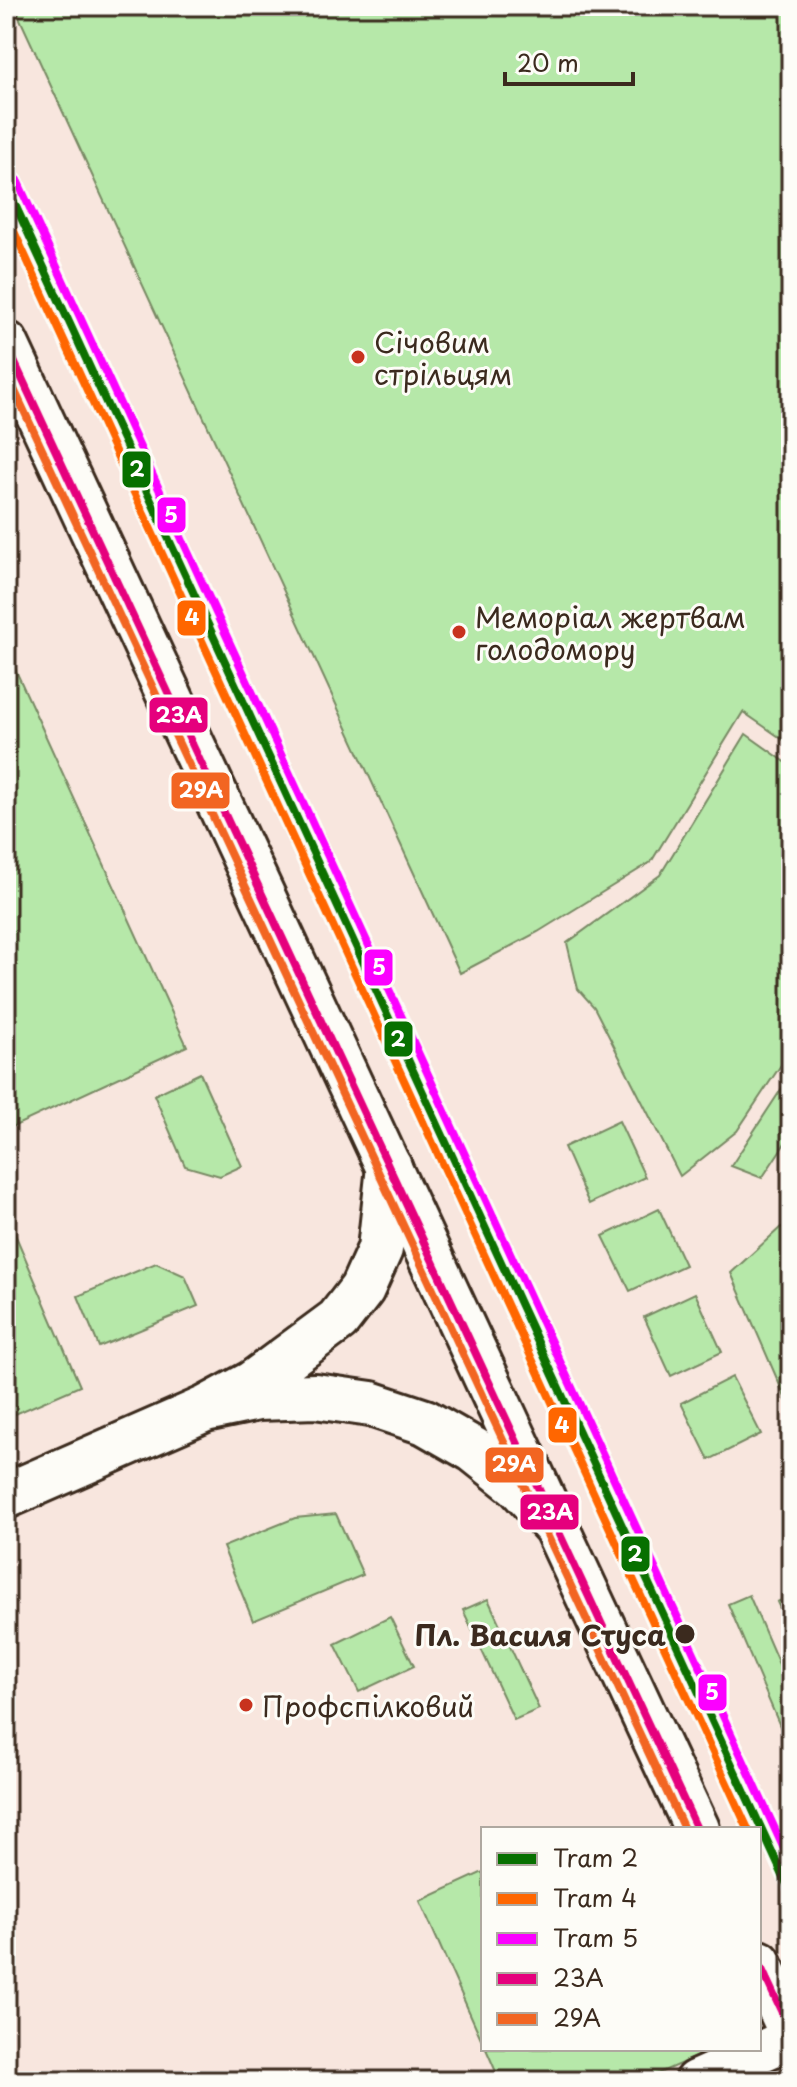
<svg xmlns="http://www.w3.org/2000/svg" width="797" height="2087" font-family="'Playpen Sans',sans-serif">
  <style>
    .green { fill: #b6e8a9; stroke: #788964; stroke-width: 2 }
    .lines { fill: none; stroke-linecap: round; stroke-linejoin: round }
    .street-casing { stroke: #3b2a1e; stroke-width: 46 }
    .secondary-casing { stroke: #3b2a1e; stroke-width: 50 }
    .primary-casing { stroke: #3b2a1e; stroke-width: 50 }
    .street { stroke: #fdfcf7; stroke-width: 40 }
    .secondary { stroke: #fdfcf7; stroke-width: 44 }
    .primary { stroke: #fdfcf7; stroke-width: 44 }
    .bus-1-casing { stroke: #fdfcf7; stroke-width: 14 }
    .bus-2-casing { stroke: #fdfcf7; stroke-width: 14 }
    .bus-1 { stroke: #e5007d; stroke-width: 8 }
    .bus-2 { stroke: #f26522; stroke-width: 8 }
    .tram-1-casing { stroke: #fdfcf7; stroke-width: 14 }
    .tram-2-casing { stroke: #fdfcf7; stroke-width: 14 }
    .tram-3-casing { stroke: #fdfcf7; stroke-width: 14 }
    .tram-1 { stroke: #077000; stroke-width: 8 }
    .tram-2 { stroke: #f60; stroke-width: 8 }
    .tram-3 { stroke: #fb00ff; stroke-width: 8 }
    .poi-dot { fill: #c8321e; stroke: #fdfcf7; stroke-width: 3 }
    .stop-dot { fill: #3b2a1e; stroke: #fdfcf7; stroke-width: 3 }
    .labels { text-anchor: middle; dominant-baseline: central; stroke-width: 6; stroke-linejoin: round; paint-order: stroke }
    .poi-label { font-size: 28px; fill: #3b2a1e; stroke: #fdfcf7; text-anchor: start }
    .stop-label { font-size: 28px; font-weight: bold; fill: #3b2a1e; stroke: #fdfcf7; text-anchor: end }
    .line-badge { stroke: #fdfcf7; stroke-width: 3 }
    .badge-label { font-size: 22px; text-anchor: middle; font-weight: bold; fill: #fff }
  </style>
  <rect width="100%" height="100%" fill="#f8e6de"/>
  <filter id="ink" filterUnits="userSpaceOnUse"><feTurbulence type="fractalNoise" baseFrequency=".0125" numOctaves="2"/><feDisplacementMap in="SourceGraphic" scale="16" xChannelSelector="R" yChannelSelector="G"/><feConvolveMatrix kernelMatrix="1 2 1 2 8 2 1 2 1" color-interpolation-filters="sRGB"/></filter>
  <g filter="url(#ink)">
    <!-- green -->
    <path class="green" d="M14 6H791V745L743 712 651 862 538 932 460 973Z
      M6 649 187 1046 6 1130Z
      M746 734 791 766V1050L737 1131 680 1176 594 1007 578 989 567 943 660 875Z
      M200 1073 242 1166 220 1176 185 1166 154 1095Z
      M784 1085 791 1089V1134L762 1178 731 1166Z
      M619 1121 645 1177 589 1204 564 1147Z
      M659 1209 685 1265 630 1291 603 1236Z
      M6 1213 80 1386 6 1418Z
      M781 1227 791 1231V1411L731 1273Z
      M156 1263 185 1276 198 1306 99 1347 78 1296Z
      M695 1293 722 1352 671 1376 644 1317Z
      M732 1377 761 1434 709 1460 681 1403Z
      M336 1514 363 1575 253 1621 223 1547 295 1518Z
      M749 1595 791 1692V1752L728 1604Z
      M791 1596V1632L777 1602Z
      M488 1599 539 1709 514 1720 463 1610Z
      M390 1617 414 1666 359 1692 335 1644Z
      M483 1872V2043L420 1901Z
      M486 2049H695L698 2056 641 2081H500Z"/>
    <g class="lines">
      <defs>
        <path id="street" d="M695 2081 791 2038"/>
        <path id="secondary" d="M6 344 551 1517"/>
        <path id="primary" d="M205 1409 258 1398 315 1396 371 1404 425 1422 474 1450 518 1485 556 1527 697 1829
          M6 1496 205 1409 253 1383 338 1320 362 1289 380 1249 389 1167
          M759 1963 791 2032"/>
      </defs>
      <!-- street casing -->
      <use href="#street" class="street-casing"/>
      <!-- secondary casing -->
      <use href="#secondary" class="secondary-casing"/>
      <!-- primary casing -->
      <use href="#primary" class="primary-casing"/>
      <!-- street -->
      <use href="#street" class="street"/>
      <!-- secondary -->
      <use href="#secondary" class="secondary"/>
      <!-- primary -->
      <use href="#primary" class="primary"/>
      <defs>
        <path id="bus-1" d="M6 344 697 1829
          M759 1963 791 2032"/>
        <path id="bus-2" d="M6 372 684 1829"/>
      </defs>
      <!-- bus-1 casing -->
      <use href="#bus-1" class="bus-1-casing"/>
      <!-- bus-2 casing -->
      <use href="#bus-2" class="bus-2-casing"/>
      <!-- bus-1 -->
      <use href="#bus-1" class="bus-1"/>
      <!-- bus-2 -->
      <use href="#bus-2" class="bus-2"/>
      <defs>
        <path id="tram-1" d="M6 185 791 1893"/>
        <path id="tram-2" d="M6 214 748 1829"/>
        <path id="tram-3" d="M17 180 791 1864"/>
      </defs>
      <!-- tram-1 casing -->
      <use href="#tram-1" class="tram-1-casing"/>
      <!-- tram-2 casing -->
      <use href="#tram-2" class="tram-2-casing"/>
      <!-- tram-3 casing -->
      <use href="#tram-3" class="tram-3-casing"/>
      <!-- tram-1 -->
      <use href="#tram-1" class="tram-1"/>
      <!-- tram-2 -->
      <use href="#tram-2" class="tram-2"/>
      <!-- tram-3 -->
      <use href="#tram-3" class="tram-3"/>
    </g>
  </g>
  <!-- markers -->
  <g class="poi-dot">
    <circle cx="358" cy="357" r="8"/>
    <circle cx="459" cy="632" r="8"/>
    <circle cx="246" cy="1705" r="8"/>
  </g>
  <circle class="stop-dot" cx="685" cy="1634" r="11"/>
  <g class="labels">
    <!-- poi labels -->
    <g class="poi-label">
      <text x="374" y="341">Січовим<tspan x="374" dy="32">стрільцям</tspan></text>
      <text x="475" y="616">Меморіал жертвам<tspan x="475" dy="32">голодомору</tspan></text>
      <text x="262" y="1705">Профспілковий</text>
    </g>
    <!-- stop labels -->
    <g class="stop-label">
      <text x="666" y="1634">Пл. Василя Стуса</text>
    </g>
  </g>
  <g class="line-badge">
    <rect x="121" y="450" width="31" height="39" rx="8" fill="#077000"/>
    <rect x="156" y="496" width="31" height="38" rx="8" fill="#fb00ff"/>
    <rect x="176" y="599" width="31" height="38" rx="8" fill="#f60"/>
    <rect x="148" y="696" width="61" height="38" rx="8" fill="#e5007d"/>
    <rect x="170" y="771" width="61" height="39" rx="8" fill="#f26522"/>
    <rect x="363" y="948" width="31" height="39" rx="8" fill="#fb00ff"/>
    <rect x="383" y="1020" width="31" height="38" rx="8" fill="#077000"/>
    <rect x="547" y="1406" width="31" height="38" rx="8" fill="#f60"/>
    <rect x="484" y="1446" width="61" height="38" rx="8" fill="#f26522"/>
    <rect x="519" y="1493" width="61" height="38" rx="8" fill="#e5007d"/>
    <rect x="620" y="1535" width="31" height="38" rx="8" fill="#077000"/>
    <rect x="697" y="1673" width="31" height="39" rx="8" fill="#fb00ff"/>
  </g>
  <g class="badge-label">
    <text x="137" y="477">2</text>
    <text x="171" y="523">5</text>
    <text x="192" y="625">4</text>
    <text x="179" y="723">23А</text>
    <text x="201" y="798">29А</text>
    <text x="379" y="975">5</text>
    <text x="398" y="1047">2</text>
    <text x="562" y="1433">4</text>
    <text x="514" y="1472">29А</text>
    <text x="550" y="1520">23А</text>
    <text x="635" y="1562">2</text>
    <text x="712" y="1700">5</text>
  </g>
  <!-- margin -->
  <rect width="797" height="2087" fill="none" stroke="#fdfcf7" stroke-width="32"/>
  <rect x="16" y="16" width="765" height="2055" fill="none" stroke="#3b2a1e" stroke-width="3" filter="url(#ink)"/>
  <!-- legend -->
  <rect x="481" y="1827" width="280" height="224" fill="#fdfcf7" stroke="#afa8a0" stroke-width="2"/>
  <rect x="497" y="1853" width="40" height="12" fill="#077000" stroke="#afa8a0" stroke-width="2"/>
  <text x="553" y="1867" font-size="24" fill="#3b2a1e">Tram 2</text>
  <rect x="497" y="1893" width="40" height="12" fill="#ff6600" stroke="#afa8a0" stroke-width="2"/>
  <text x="553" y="1907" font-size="24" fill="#3b2a1e">Tram 4</text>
  <rect x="497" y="1933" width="40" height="12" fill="#fb00ff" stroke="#afa8a0" stroke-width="2"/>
  <text x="553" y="1947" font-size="24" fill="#3b2a1e">Tram 5</text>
  <rect x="497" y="1973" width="40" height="12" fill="#e5007d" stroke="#afa8a0" stroke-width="2"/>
  <text x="553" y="1987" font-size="24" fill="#3b2a1e">23А</text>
  <rect x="497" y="2013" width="40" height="12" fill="#f26522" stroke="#afa8a0" stroke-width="2"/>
  <text x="553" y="2027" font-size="24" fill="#3b2a1e">29А</text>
  <!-- scale -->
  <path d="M505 72v12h128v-12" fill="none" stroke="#3b2a1e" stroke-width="4"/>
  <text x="517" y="72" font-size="24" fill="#3b2a1e" stroke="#fdfcf7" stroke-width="6" paint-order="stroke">20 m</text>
</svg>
